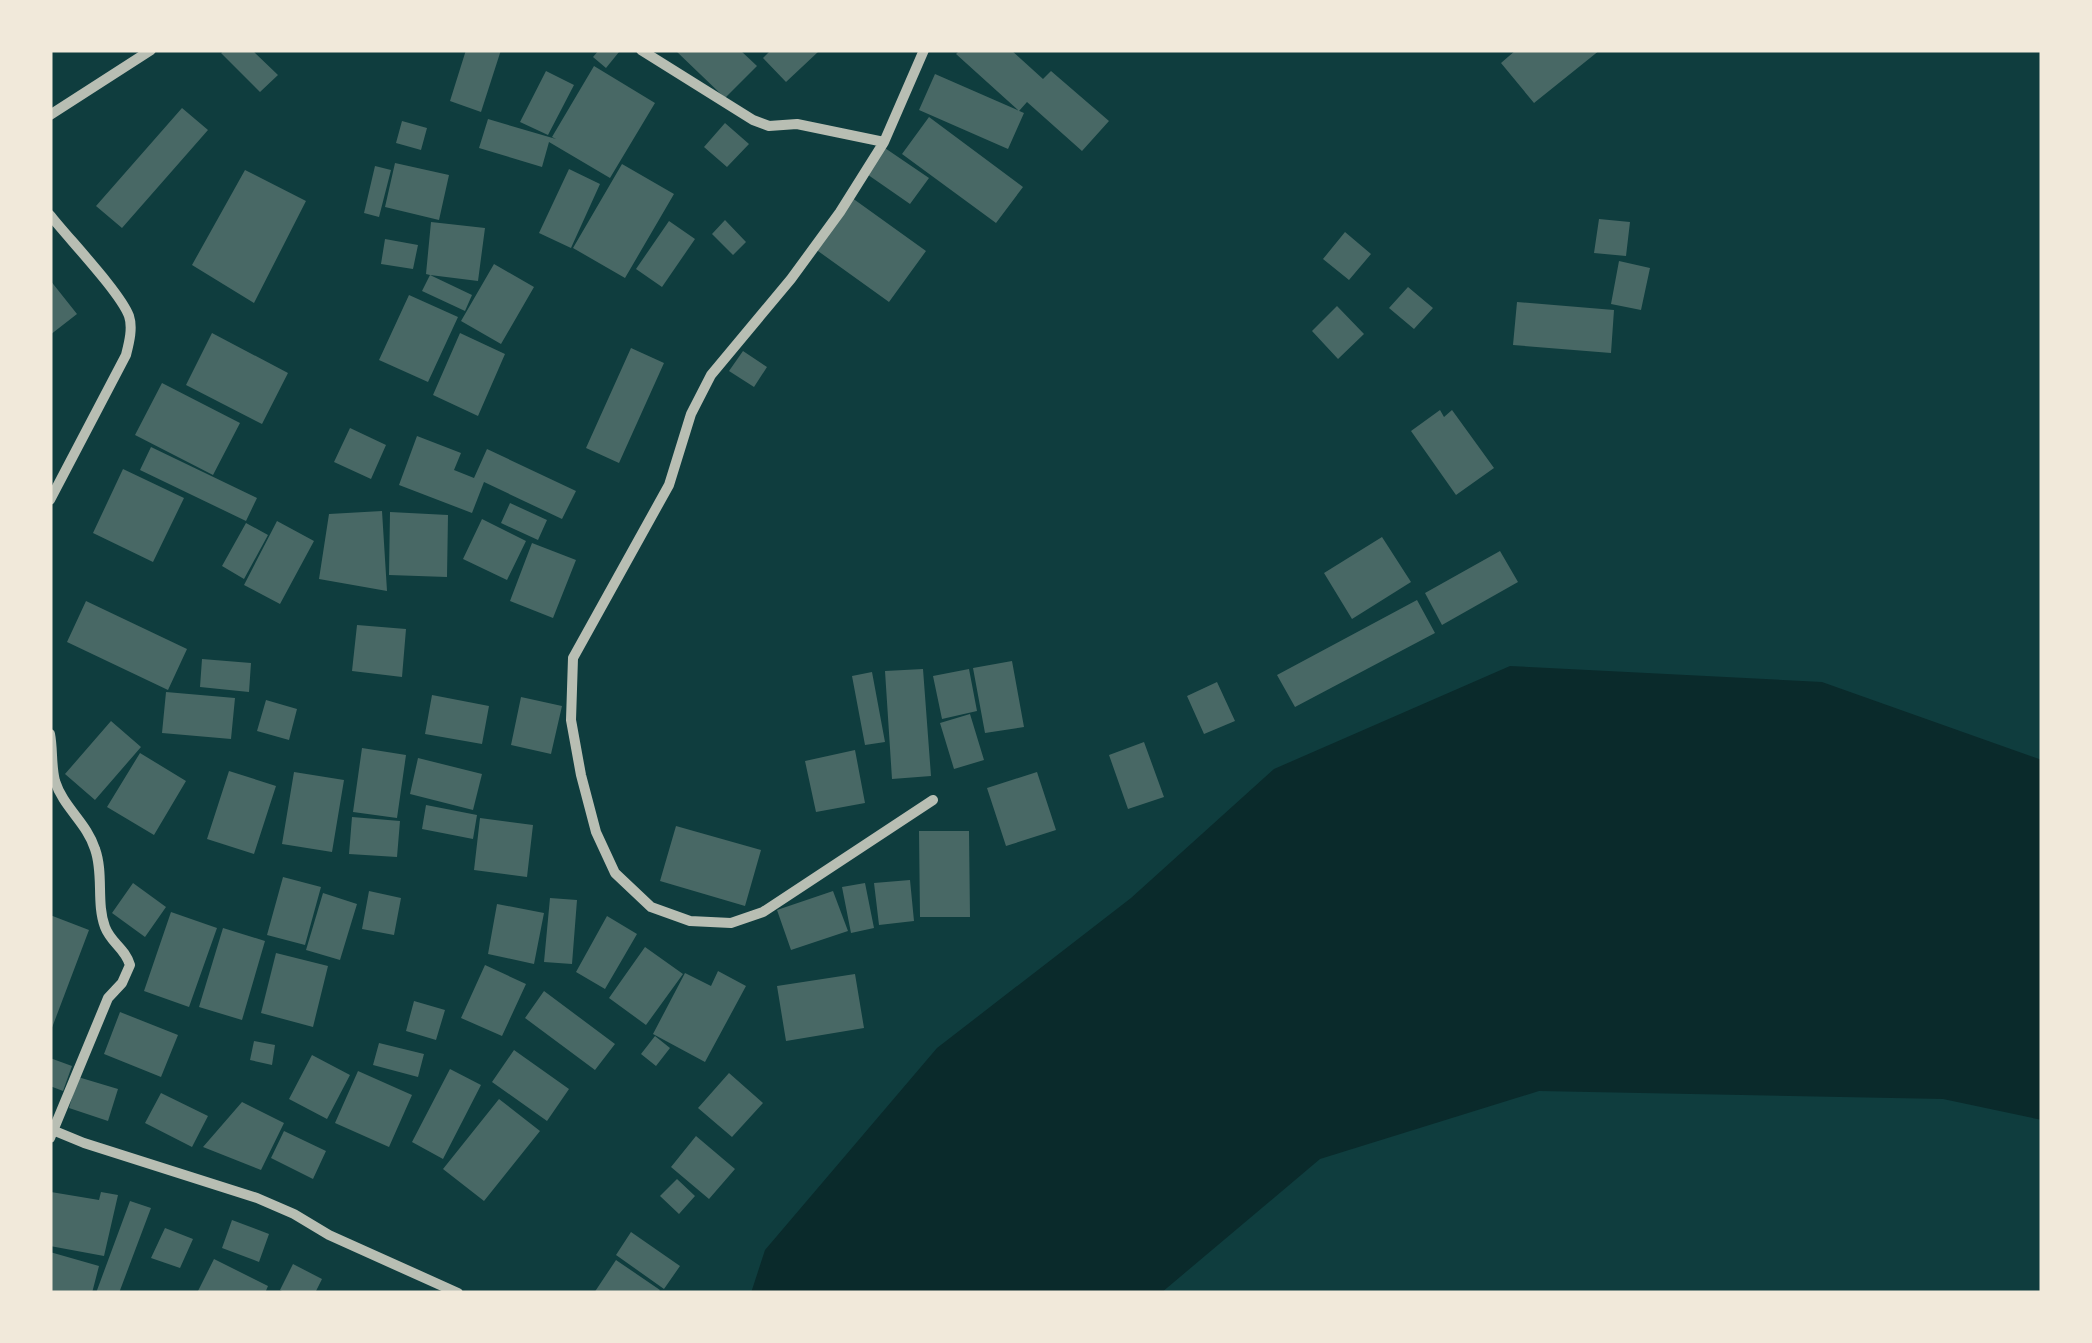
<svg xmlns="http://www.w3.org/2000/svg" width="2092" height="1343" font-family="Commissioner,sans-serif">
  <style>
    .water { fill: #0a2a2b }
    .building { fill: #486865 }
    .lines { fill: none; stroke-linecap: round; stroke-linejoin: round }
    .minor { stroke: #b8beb3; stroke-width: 10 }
  </style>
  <rect width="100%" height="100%" fill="#0f3d3e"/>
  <!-- water -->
  <path class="water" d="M1510 666 1822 682 2042 760V1120L1943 1099 1539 1091 1320 1159 1161 1293H751L765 1250 937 1048 1131 898 1274 769Z"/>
  <!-- building -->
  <path class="building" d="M225 50H252L278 75 260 92 221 53Z
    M466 50H501L481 112 450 101Z
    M599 50H617L619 52 606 68 593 57Z
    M675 50H740L757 66 725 98Z
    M771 50H816L818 52 786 82 763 58Z
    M960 50H1011L1043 79 1051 71 1109 121 1082 151 1027 102 1019 111 956 54Z
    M1516 50H1600L1534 103 1501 63Z
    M594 66 655 103 610 178 549 142 542 167 479 148 488 119 556 139 552 137Z
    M546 71 574 85 548 135 520 122Z
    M935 74 1024 113 1008 149 919 110Z
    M182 108 208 130 122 228 96 206Z
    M929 117 1023 187 996 223 902 154Z
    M402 121 427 128 421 150 396 143Z
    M725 123 749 144 727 167 704 147Z
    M879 144 929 178 910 204 861 170Z
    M395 163 449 175 439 220 385 207Z
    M622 164 674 194 625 278 573 248Z
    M375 166 391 170 379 217 364 213Z
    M569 169 600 184 571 248 539 233Z
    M245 170 306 201 254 303 192 265Z
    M848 195 926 251 889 302 811 246Z
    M1599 219 1630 222 1626 256 1594 253Z
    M725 220 746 242 733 255 712 234Z
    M669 221 695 239 662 287 636 269Z
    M431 222 485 228 478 281 430 275 472 295 465 311 422 291 430 275 426 274Z
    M1345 232 1371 254 1349 280 1323 259Z
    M385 239 418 245 413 269 381 264Z
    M1619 261 1650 268 1641 310 1611 304Z
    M494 264 534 287 501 344 461 321Z
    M50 280 77 314 50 335Z
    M1408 287 1433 308 1414 329 1389 308Z
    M409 295 458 317 428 382 379 360Z
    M1517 302 1614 310 1611 353 1513 345Z
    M1337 306 1364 334 1338 359 1312 331Z
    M212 333 288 373 262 424 186 385Z
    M460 333 505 354 478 416 433 395Z
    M631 348 664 363 619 463 586 448Z
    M743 351 767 367 754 387 729 371Z
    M162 383 240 423 213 475 135 435Z
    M1440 410 1444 417 1452 410 1494 468 1456 495 1411 431Z
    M350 428 386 445 371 479 334 462Z
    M417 436 461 453 454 470 474 478 487 449 576 491 562 519 484 482 472 513 399 485Z
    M151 447 257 498 246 521 140 470Z
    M123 469 184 498 153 562 93 533Z
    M510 503 547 520 538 540 501 523Z
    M382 511 387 591 319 579 329 514Z
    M390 512 448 515 447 577 389 575Z
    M482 519 526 541 507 580 463 559Z
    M277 521 314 541 280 604 244 585Z
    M246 523 268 535 244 579 222 566Z
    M1382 537 1411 582 1352 619 1324 573Z
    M532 543 576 560 553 618 510 601Z
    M1500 551 1518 582 1442 625 1425 593Z
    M1417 600 1435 633 1295 707 1277 675Z
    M86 601 187 649 168 690 67 642Z
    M357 625 406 629 402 677 352 671Z
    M202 659 251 663 249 692 200 687Z
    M1012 661 1024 727 985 733 973 668Z
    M923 669 931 776 892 779 885 671Z
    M969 669 977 711 942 719 933 676Z
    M872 672 885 742 865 745 852 676Z
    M1217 682 1235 721 1204 734 1187 696Z
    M166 692 235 698 231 739 162 733Z
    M432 695 489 706 482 744 425 734Z
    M521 697 562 706 551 754 511 745Z
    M266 700 297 709 289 740 257 731Z
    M970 714 984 760 954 769 940 723Z
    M111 721 141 747 95 800 65 774Z
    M1144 742 1164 797 1128 809 1109 755Z
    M362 748 406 755 397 818 353 812Z
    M855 750 865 803 816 812 805 761Z
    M140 753 186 781 154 835 107 807Z
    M418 758 482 774 473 810 410 794Z
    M229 771 276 786 254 854 207 839Z
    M294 772 344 780 332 852 282 844Z
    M1037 772 1056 830 1006 846 987 788Z
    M426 805 477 815 473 839 422 829Z
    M352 817 400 821 397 857 349 854Z
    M480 818 533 825 527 877 474 870Z
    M676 826 761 850 745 906 660 881Z
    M919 831H969L970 917H920Z
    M283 877 321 887 305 945 267 935Z
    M910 880 914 921 879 925 874 883Z
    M133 883 166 907 145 937 112 913Z
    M865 883 874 928 851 933 842 887Z
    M369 891 401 898 394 935 362 929Z
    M833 891 848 931 791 950 777 910Z
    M323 893 357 904 340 960 306 950Z
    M550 898 577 900 572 964 544 962Z
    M497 904 544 913 534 964 488 954Z
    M171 912 217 928 189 1007 144 991Z
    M50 915 89 930 50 1033Z
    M607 916 637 934 605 989 576 972Z
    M223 928 265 941 242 1020 199 1007Z
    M645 947 683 974 646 1025 609 998Z
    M276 953 328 966 313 1027 261 1013Z
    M485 965 526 984 502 1036 461 1018Z
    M718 971 746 986 705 1062 653 1034 685 973 711 986Z
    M855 974 864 1028 786 1041 777 986Z
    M544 991 615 1044 595 1070 525 1018Z
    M414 1001 445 1010 436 1040 406 1031Z
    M120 1012 178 1035 161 1077 104 1054Z
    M655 1036 670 1048 656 1066 641 1054Z
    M254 1041 275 1045 272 1065 250 1060Z
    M379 1043 424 1054 418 1077 373 1065Z
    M514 1050 569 1089 547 1121 492 1082Z
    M312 1055 350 1075 327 1119 289 1099Z
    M50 1058 72 1066 63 1091 50 1086Z
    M450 1069 481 1085 443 1159 412 1142Z
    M358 1071 412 1095 389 1147 335 1123Z
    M729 1073 763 1103 732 1137 698 1108Z
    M78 1077 118 1089 108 1121 69 1108Z
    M161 1093 208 1116 192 1147 145 1123Z
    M499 1099 540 1131 484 1201 443 1169Z
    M242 1102 284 1123 261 1170 203 1147Z
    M284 1131 326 1151 313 1179 271 1158Z
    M696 1136 735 1169 709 1199 671 1167Z
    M677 1179 695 1196 679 1214 660 1196Z
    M51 1192 99 1200 101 1192 118 1195 104 1256 50 1246Z
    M130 1201 151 1208 119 1293H96Z
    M232 1220 269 1234 259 1262 222 1248Z
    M165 1228 193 1239 180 1268 151 1258Z
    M631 1232 680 1266 664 1289 616 1255Z
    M50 1252 99 1266 92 1293H50Z
    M214 1259 268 1286 265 1293H197Z
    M616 1260 660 1290 658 1293H594Z
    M293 1264 322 1279 315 1293H286L280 1290Z"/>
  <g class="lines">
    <!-- minor -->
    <path class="minor" d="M641 50 753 120 769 126 797 124 884 142
      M924 50 884 142 840 212 791 279 711 375 691 414 669 485 573 658 571 720 581 775 596 832 615 873 651 907 690 921 731 923 763 912 933 800
      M50 115 151 50
      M50 215C68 238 120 292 129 316 133 328 129 343 126 355L50 500
      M50 734C53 749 51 766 55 781 63 807 87 823 95 849 104 874 96 903 105 927 111 943 125 948 130 965L122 983 108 998 50 1138
      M50 1129 84 1143 257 1198 294 1214 329 1235 458 1293"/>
  </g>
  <!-- border -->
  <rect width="2092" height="1343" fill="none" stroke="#f1e9da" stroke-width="105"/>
</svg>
